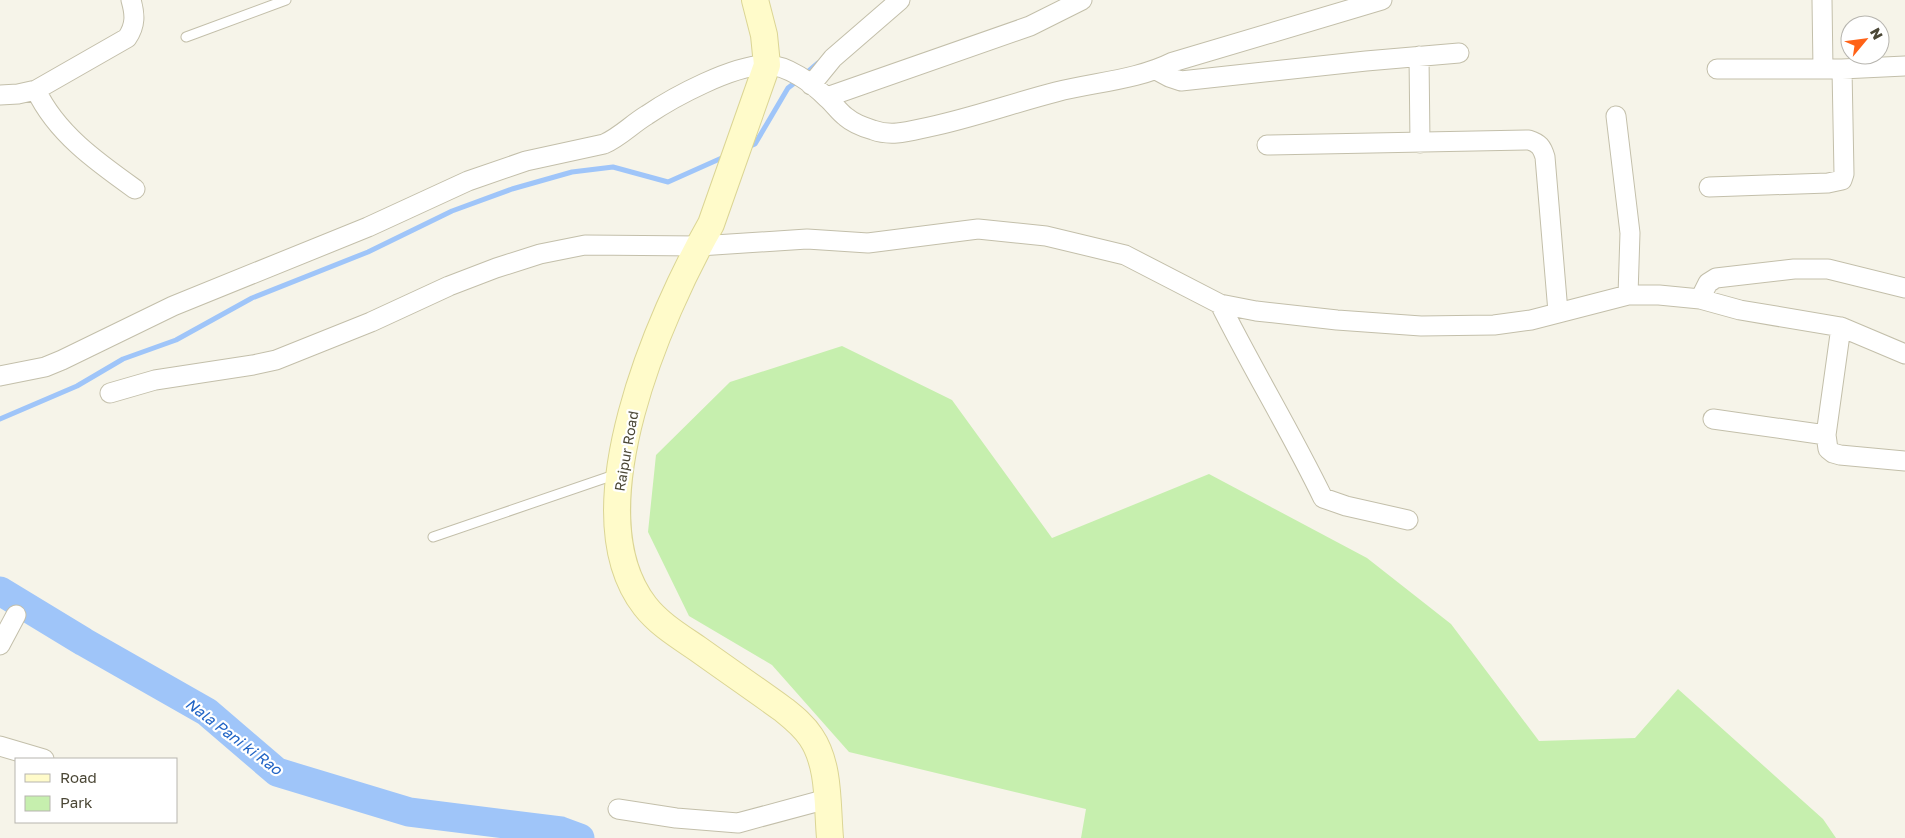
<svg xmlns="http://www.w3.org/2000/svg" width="1905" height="838" font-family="'Golos Text',sans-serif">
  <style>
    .green { fill: #c6efae }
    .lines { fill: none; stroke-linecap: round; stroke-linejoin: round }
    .stream { stroke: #9fc5f9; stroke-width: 5 }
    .river { stroke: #9fc5f9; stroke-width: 29 }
    .lane-casing { stroke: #c3bfaa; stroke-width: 11 }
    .street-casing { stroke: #c3bfaa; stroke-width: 21 }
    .secondary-casing { stroke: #dbd594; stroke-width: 28 }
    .lane { stroke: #fff; stroke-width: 9 }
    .street { stroke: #fff; stroke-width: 19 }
    .secondary { stroke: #fffbca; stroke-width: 26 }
    .labels { text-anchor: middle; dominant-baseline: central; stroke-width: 4.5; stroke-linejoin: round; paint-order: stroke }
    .street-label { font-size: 14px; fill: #4b4736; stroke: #fff }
    .water-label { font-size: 15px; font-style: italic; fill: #2164c5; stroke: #fff }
  </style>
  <rect width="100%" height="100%" fill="#f6f4e9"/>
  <!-- green -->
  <path class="green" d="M842 346 952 400 1052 538 1209 474 1367 558 1451 624 1539 741 1635 738 1678 689 1823 819 1836 838H1081L1086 809 849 752 772 665 689 616 648 532 656 455 730 382Z"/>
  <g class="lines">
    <!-- stream -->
    <path class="stream" d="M804 75 818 63
      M748 147 755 144 788 88 797 81
      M0 419 77 386 123 359 176 340 252 298 368 252 452 211 512 189 572 172 613 167 668 182 724 157"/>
    <!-- river -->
    <path class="river" d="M0 591 84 642 207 712 277 772 409 812 561 831 580 838"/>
    <defs>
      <path id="lane" d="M186 37 286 0
        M433 537 617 474"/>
      <path id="street" d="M1822 0 1823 69
        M1419 56 1420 143
        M1717 69H1842L1905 66
        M1156 70 1169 77 1181 81 1366 61 1459 53
        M811 85 833 58 900 0
        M36 90C56 133 97 162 135 189
        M0 95 18 94 36 90 127 38C136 25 135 14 131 0
        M827 97 1030 26 1082 0
        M1616 116 1630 233 1628 295
        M1267 145 1529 140C1539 143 1542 147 1545 157L1558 312
        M1709 187 1828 183 1842 180 1844 174 1842 69
        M1700 299 1708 283 1716 278 1794 269H1828L1905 288
        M1220 304C1253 370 1291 432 1323 498L1346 506 1408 520
        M1841 327 1826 435 1828 449 1833 453 1840 455 1905 461
        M0 376 45 367 62 360 173 306 368 227 468 181 526 161 604 144C620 137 632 124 647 115 675 96 732 66 765 65 787 64 813 84 827 98 834 104 839 112 846 117 854 124 863 127 873 130 892 137 910 131 929 127 972 118 1013 103 1056 92 1095 82 1137 80 1173 62L1382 0
        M110 393 155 380 253 365 276 360 371 322 449 286 496 268 540 254 585 245 699 246 807 239 868 243 978 229 1046 236 1125 255 1220 304 1256 311 1337 320 1421 326 1494 325 1531 320 1628 295H1659L1700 299 1740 310 1841 327 1905 354
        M1713 419 1826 435
        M0 645 16 615
        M0 746 44 759
        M618 809 676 818 738 823 827 799"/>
      <path id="secondary" d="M755 0 764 35 767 65 711 224C660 314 572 512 645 606 659 624 679 636 698 649 726 669 755 689 784 710 794 718 804 726 811 737 830 765 827 805 830 838"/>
    </defs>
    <!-- lane casing -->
    <use href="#lane" class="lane-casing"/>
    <!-- street casing -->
    <use href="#street" class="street-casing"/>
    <!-- secondary casing -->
    <use href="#secondary" class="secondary-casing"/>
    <!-- lane -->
    <use href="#lane" class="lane"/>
    <!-- street -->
    <use href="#street" class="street"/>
    <!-- secondary -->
    <use href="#secondary" class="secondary"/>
  </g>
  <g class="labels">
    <!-- street labels -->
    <g class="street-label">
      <text transform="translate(626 451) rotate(-80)">Raipur Road</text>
    </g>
    <!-- water labels -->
    <g class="water-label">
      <text transform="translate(234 736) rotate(37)">Nala Pani ki Rao</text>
    </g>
  </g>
  <!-- legend -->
  <rect x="15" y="758" width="162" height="65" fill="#ffffff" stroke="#b7b5af"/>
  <rect x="25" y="774" width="25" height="8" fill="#fffbca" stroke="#b7b5af"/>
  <text x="60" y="783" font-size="15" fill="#4b4736">Road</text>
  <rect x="25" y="796" width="25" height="15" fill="#c6efae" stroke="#b7b5af"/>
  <text x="60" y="808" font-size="15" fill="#4b4736">Park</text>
  <!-- north arrow -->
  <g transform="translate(1865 40) rotate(61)"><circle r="24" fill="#ffffff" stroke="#b7b5af"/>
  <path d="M0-4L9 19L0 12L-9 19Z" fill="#ff6217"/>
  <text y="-8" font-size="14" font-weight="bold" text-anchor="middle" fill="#4b4736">N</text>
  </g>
</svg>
